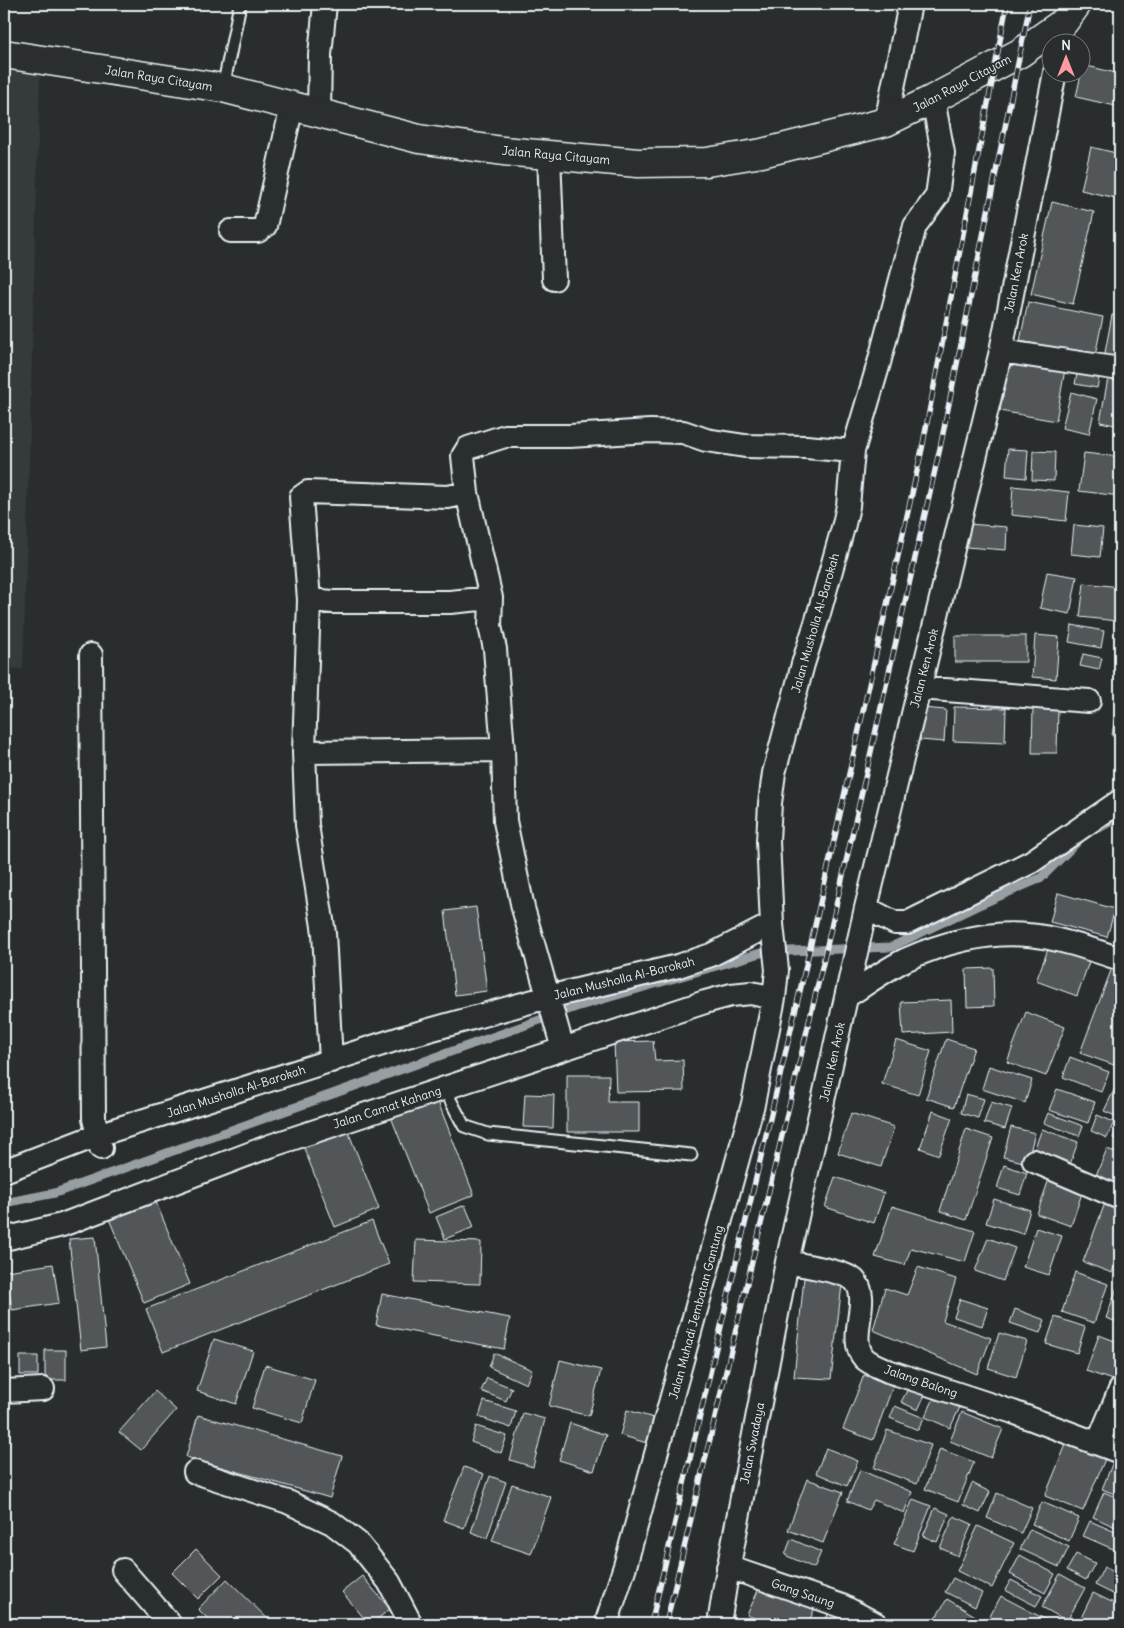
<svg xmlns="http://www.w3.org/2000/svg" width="1124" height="1628" font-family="Delius,sans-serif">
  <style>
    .built { fill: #363a3b }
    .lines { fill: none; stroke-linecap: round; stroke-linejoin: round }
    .stream { stroke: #989fa3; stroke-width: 9 }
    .building { fill: #535759; stroke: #e8f1f8 }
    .lane-casing { stroke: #e8f1f8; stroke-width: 15 }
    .street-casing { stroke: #e8f1f8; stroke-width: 26 }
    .primary-casing { stroke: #e8f1f8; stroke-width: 31 }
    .lane { stroke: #2a2d2e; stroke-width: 11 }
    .street { stroke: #2a2d2e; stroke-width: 22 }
    .primary { stroke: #2a2d2e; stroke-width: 28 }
    .rail-casing { stroke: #e8f1f8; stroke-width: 5.5 }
    .rail { stroke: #2a2d2e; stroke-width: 4; stroke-dasharray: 11; stroke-linecap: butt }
    .labels { text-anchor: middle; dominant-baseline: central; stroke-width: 4; stroke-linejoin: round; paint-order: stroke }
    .street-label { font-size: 12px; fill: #e8f1f8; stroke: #2a2d2e }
  </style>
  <rect width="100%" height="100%" fill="#2a2d2e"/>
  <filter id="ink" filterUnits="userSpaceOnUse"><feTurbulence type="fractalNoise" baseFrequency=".02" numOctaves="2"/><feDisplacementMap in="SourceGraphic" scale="10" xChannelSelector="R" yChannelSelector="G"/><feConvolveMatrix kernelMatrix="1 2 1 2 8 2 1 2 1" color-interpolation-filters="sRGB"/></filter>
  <g filter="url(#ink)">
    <!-- built -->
    <path class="built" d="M4 66 40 72 23 669 4 668Z"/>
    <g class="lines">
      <!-- stream -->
      <path class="stream" d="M1099 828 1120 816
        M4 1203 55 1193 576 1007 764 952 891 947 981 904 1041 878 1079 840"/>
    </g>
    <!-- building -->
    <path class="building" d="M1120 33V66L1116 65Z
      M1083 65 1120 74V107L1076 97Z
      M1091 147 1120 154V199L1081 190Z
      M1052 202 1094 212 1073 304 1031 294Z
      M1028 302 1103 317 1095 356 1020 341Z
      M4 312 7 477H4Z
      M1112 315 1120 316V360L1104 358Z
      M1009 359 1065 369 1056 421 1000 411Z
      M1077 374 1099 378 1097 388 1075 384Z
      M1108 378 1120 381V426L1100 422Z
      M1071 392 1097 399 1089 434 1062 428Z
      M1008 449 1028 450 1026 478 1006 476Z
      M1033 451 1055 452 1054 481 1032 480Z
      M1084 453 1120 457V496L1079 491Z
      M1013 486 1069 492 1066 521 1011 515Z
      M968 524 1007 527 1006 550 966 547Z
      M1074 525 1103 528 1100 557 1071 554Z
      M1120 545V571L1115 570Z
      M1047 572 1077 577 1070 614 1040 608Z
      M1084 583 1120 587 1117 621 1080 617Z
      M1072 625 1104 631 1101 648 1069 642Z
      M1035 635 1059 637 1056 679 1032 677Z
      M955 636H1026V662H955Z
      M1083 654 1102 658 1099 670 1080 666Z
      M1120 681V737L1112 736Z
      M954 707 1006 708 1005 743 953 741Z
      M922 708 946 710 944 742 920 740Z
      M1033 708H1058L1057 753H1032Z
      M1058 893 1115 909 1107 937 1050 922Z
      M476 907 487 991 455 995 445 911Z
      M1050 944 1090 959 1077 996 1036 981Z
      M1113 965 1120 968V1047L1114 1065 1080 1053Z
      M993 968 994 1006 967 1007 966 969Z
      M951 1000 952 1032 903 1035 901 1002Z
      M1026 1012 1065 1027 1046 1076 1007 1062Z
      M946 1039 974 1048 954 1107 926 1098Z
      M896 1040 931 1051 918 1095 882 1084Z
      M653 1041 655 1061 683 1060 684 1091 616 1092 614 1042Z
      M1070 1057 1109 1072 1101 1092 1063 1077Z
      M989 1066 1032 1080 1025 1103 982 1089Z
      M567 1075H609L608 1102H639V1132H567Z
      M1115 1088 1120 1090V1118L1104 1111Z
      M1057 1089 1095 1102 1088 1123 1049 1110Z
      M435 1094 474 1195 429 1213 389 1112Z
      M525 1094 554 1095 553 1128 523 1127Z
      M966 1094 984 1099 978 1118 961 1113Z
      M991 1102 1012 1108 1005 1129 984 1123Z
      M933 1111 952 1118 939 1155 920 1148Z
      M851 1113 894 1127 881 1167 838 1153Z
      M1048 1113 1083 1126 1079 1136 1044 1123Z
      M1097 1115 1114 1122 1107 1138 1091 1131Z
      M1119 1125H1120V1142L1113 1138Z
      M346 1126 379 1209 335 1227 302 1143Z
      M1011 1127 1035 1133 1027 1163 1003 1157Z
      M966 1129 993 1138 966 1220 940 1211Z
      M1042 1129 1078 1142 1069 1167 1033 1153Z
      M1107 1149 1120 1154V1184L1096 1175Z
      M1004 1165 1027 1173 1020 1195 997 1188Z
      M1050 1176 1084 1187 1071 1226 1037 1214Z
      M835 1177 884 1193 874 1223 825 1207Z
      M153 1195 190 1284 144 1303 107 1214Z
      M994 1199 1030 1210 1023 1234 986 1223Z
      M1105 1203 1120 1209V1251L1112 1273 1083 1262Z
      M465 1205 474 1227 445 1239 436 1217Z
      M892 1206 975 1231 965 1262 911 1248 905 1265 875 1257Z
      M372 1221 389 1264 163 1352 146 1309Z
      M1036 1228 1062 1236 1049 1275 1023 1267Z
      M95 1237 106 1347 81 1350 69 1239Z
      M988 1238 1015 1248 1003 1281 975 1271Z
      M416 1240 481 1242 480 1284 414 1282Z
      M53 1264 59 1303 12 1310 6 1271Z
      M918 1267 956 1279 943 1321 991 1338 977 1374 873 1330 885 1288 907 1295Z
      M1075 1272 1108 1284 1094 1323 1062 1312Z
      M804 1278 842 1284 831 1379 794 1377Z
      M1119 1282H1120V1323L1106 1318Z
      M382 1294 510 1318 504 1349 376 1325Z
      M960 1299 988 1308 982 1326 954 1317Z
      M1015 1309 1045 1320 1040 1333 1010 1323Z
      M1055 1317 1085 1327 1077 1353 1046 1344Z
      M999 1333 1027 1341 1016 1377 988 1368Z
      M1099 1335 1120 1343V1375L1118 1382 1086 1371Z
      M214 1339 253 1351 236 1404 197 1391Z
      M45 1350H66V1380H45Z
      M494 1353 532 1370 526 1384 489 1367Z
      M20 1356H38V1375H20Z
      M560 1360 601 1370 589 1416 549 1406Z
      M265 1365 315 1380 302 1423 252 1408Z
      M864 1375 893 1386 873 1440 843 1429Z
      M487 1378 512 1388 506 1401 481 1391Z
      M910 1385 926 1392 918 1410 901 1402Z
      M155 1391 176 1410 141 1450 119 1432Z
      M937 1392 962 1403 950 1428 925 1417Z
      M484 1401 516 1411 511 1428 479 1417Z
      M895 1406 924 1418 918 1430 890 1418Z
      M627 1410 657 1419 650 1444 620 1435Z
      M962 1412 1003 1429 991 1458 950 1441Z
      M523 1413 545 1419 533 1467 510 1460Z
      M198 1415 342 1456 330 1498 186 1457Z
      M570 1423 606 1435 594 1471 559 1460Z
      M476 1426 507 1436 501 1453 471 1442Z
      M887 1430 931 1445 917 1484 874 1468Z
      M1067 1442 1105 1459 1083 1511 1045 1496Z
      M826 1448 858 1461 847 1486 816 1473Z
      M940 1449 974 1462 958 1502 925 1489Z
      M1113 1462 1120 1465V1496L1102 1489Z
      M464 1467 484 1474 464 1528 443 1520Z
      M860 1470 912 1492 904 1513 874 1500 868 1510 847 1501Z
      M490 1476 506 1482 487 1538 471 1532Z
      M807 1479 843 1492 823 1543 788 1530Z
      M972 1483 990 1492 980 1513 963 1505Z
      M512 1484 551 1497 531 1554 492 1541Z
      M1104 1492 1120 1499V1529L1093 1517Z
      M997 1493 1032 1508 1021 1533 987 1518Z
      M913 1499 931 1506 913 1551 894 1544Z
      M1042 1502 1079 1518 1069 1541 1032 1524Z
      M935 1508 949 1514 937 1542 923 1536Z
      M954 1516 972 1524 958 1556 940 1548Z
      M1090 1521 1120 1534V1552L1083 1536Z
      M978 1526 1014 1543 992 1588 957 1571Z
      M1030 1529 1069 1547 1059 1567 1020 1549Z
      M791 1539 821 1552 814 1568 785 1555Z
      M196 1549 222 1575 198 1599 172 1573Z
      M1076 1554 1095 1563 1086 1580 1067 1570Z
      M1020 1555 1055 1574 1045 1593 1010 1574Z
      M1104 1567 1120 1575V1581L1113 1594 1095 1585Z
      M1060 1574 1085 1588 1067 1621 1042 1607Z
      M362 1576 390 1609 371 1624H369L342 1592Z
      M953 1578 982 1593 975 1607 945 1592Z
      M227 1579 273 1624H213L198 1609Z
      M1011 1580 1042 1596 1036 1606 1005 1590Z
      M761 1584 815 1608 808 1624H768L747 1615Z
      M1093 1593 1120 1606V1612L1115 1624H1078Z
      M1001 1596 1054 1624H1002L989 1618Z
      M947 1599 977 1617 972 1624H945L935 1619Z
      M831 1607 857 1624H824Z"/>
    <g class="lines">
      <defs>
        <path id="lane" d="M223 88 240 4
          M444 1088 464 1126 488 1134 691 1155"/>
        <path id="street" d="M319 113 320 55 325 4
          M886 122 910 4
          M549 155 554 279
          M231 231H258L265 226 292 106
          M1001 351 1120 369
          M467 493 463 456 468 448 505 436H570L650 431 683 432 706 440 745 446 806 447 853 451
          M309 600 333 602H450L491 598
          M91 655 94 1119 101 1148
          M919 688 1089 701
          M304 752 503 750
          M866 908 895 923H907L1031 862 1120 801
          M847 996C866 984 885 970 905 960 942 943 987 931 1028 935 1056 937 1093 950 1120 959
          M331 1061 324 933 307 825 304 752 309 600 301 497 308 492 448 497 467 493 491 598 490 626 495 649 503 750 505 821 523 908 563 1049
          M1034 1161 1120 1198
          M4 1171 98 1135 404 1037 548 997 678 966 711 955 772 924
          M4 1239 62 1225 270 1146 705 1002 731 995 751 993 774 998
          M787 1262C802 1265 844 1271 854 1280 873 1298 846 1338 864 1358 870 1364 880 1367 888 1371L1013 1412 1120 1452
          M4 1391 43 1389
          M1098 1443 1120 1390
          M195 1472 288 1502 332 1523 358 1543 389 1582 411 1624
          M728 1567 842 1606 876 1624
          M123 1570 170 1624
          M606 1624 625 1566 753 1104 774 998 777 970 772 924 768 841 770 803 774 773 803 664 817 620 844 524 848 506 853 451 879 363 915 226 937 196 943 153 933 99
          M719 1624 725 1586 787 1262 866 908 1001 351 1055 72"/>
        <path id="primary" d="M4 54 223 88 419 139 503 151 638 163 707 162 762 153 886 122 933 99 1020 53 1064 22 1077 4"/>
      </defs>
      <!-- lane casing -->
      <use href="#lane" class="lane-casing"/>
      <!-- street casing -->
      <use href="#street" class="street-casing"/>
      <!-- primary casing -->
      <use href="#primary" class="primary-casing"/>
      <!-- lane -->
      <use href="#lane" class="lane"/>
      <!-- street -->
      <use href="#street" class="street"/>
      <!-- primary -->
      <use href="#primary" class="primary"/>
      <defs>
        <path id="rail" d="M651 1624 807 961 922 449 1007 4
          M666 1624 823 963 940 448 1030 4"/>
      </defs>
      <!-- rail casing -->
      <use href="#rail" class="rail-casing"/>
      <!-- rail -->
      <use href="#rail" class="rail"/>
    </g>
  </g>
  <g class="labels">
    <!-- street labels -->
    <g class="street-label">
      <text transform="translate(159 78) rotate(9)">Jalan Raya Citayam</text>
      <text transform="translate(962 83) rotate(-28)">Jalan Raya Citayam</text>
      <text transform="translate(556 155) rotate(5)">Jalan Raya Citayam</text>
      <text transform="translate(1016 273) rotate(-79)">Jalan Ken Arok</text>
      <text transform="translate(815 623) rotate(-74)">Jalan Musholla Al-Barokah</text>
      <text transform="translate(924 668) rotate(-76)">Jalan Ken Arok</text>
      <text transform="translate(624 978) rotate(-14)">Jalan Musholla Al-Barokah</text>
      <text transform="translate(832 1062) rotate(-78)">Jalan Ken Arok</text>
      <text transform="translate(236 1091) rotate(-18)">Jalan Musholla Al-Barokah</text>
      <text transform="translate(387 1107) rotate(-18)">Jalan Camat Kahang</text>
      <text transform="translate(696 1312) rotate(-75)">Jalan Muhadi Jembatan Gantung</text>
      <text transform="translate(921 1381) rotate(19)">Jalang Balong</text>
      <text transform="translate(752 1443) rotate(-79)">Jalan Swadaya</text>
      <text transform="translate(803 1593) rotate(19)">Gang Saung</text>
    </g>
  </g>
  <!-- margin -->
  <rect width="1124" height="1628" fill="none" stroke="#2a2d2e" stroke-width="20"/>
  <rect x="10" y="10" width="1104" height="1608" fill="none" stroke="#e8f1f8" stroke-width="2" filter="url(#ink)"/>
  <!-- north arrow -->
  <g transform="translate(1066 58)"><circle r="24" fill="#2a2d2e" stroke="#767b7f"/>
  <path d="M0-4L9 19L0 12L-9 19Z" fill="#ff9aa2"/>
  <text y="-8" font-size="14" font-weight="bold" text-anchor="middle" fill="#e8f1f8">N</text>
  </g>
</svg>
